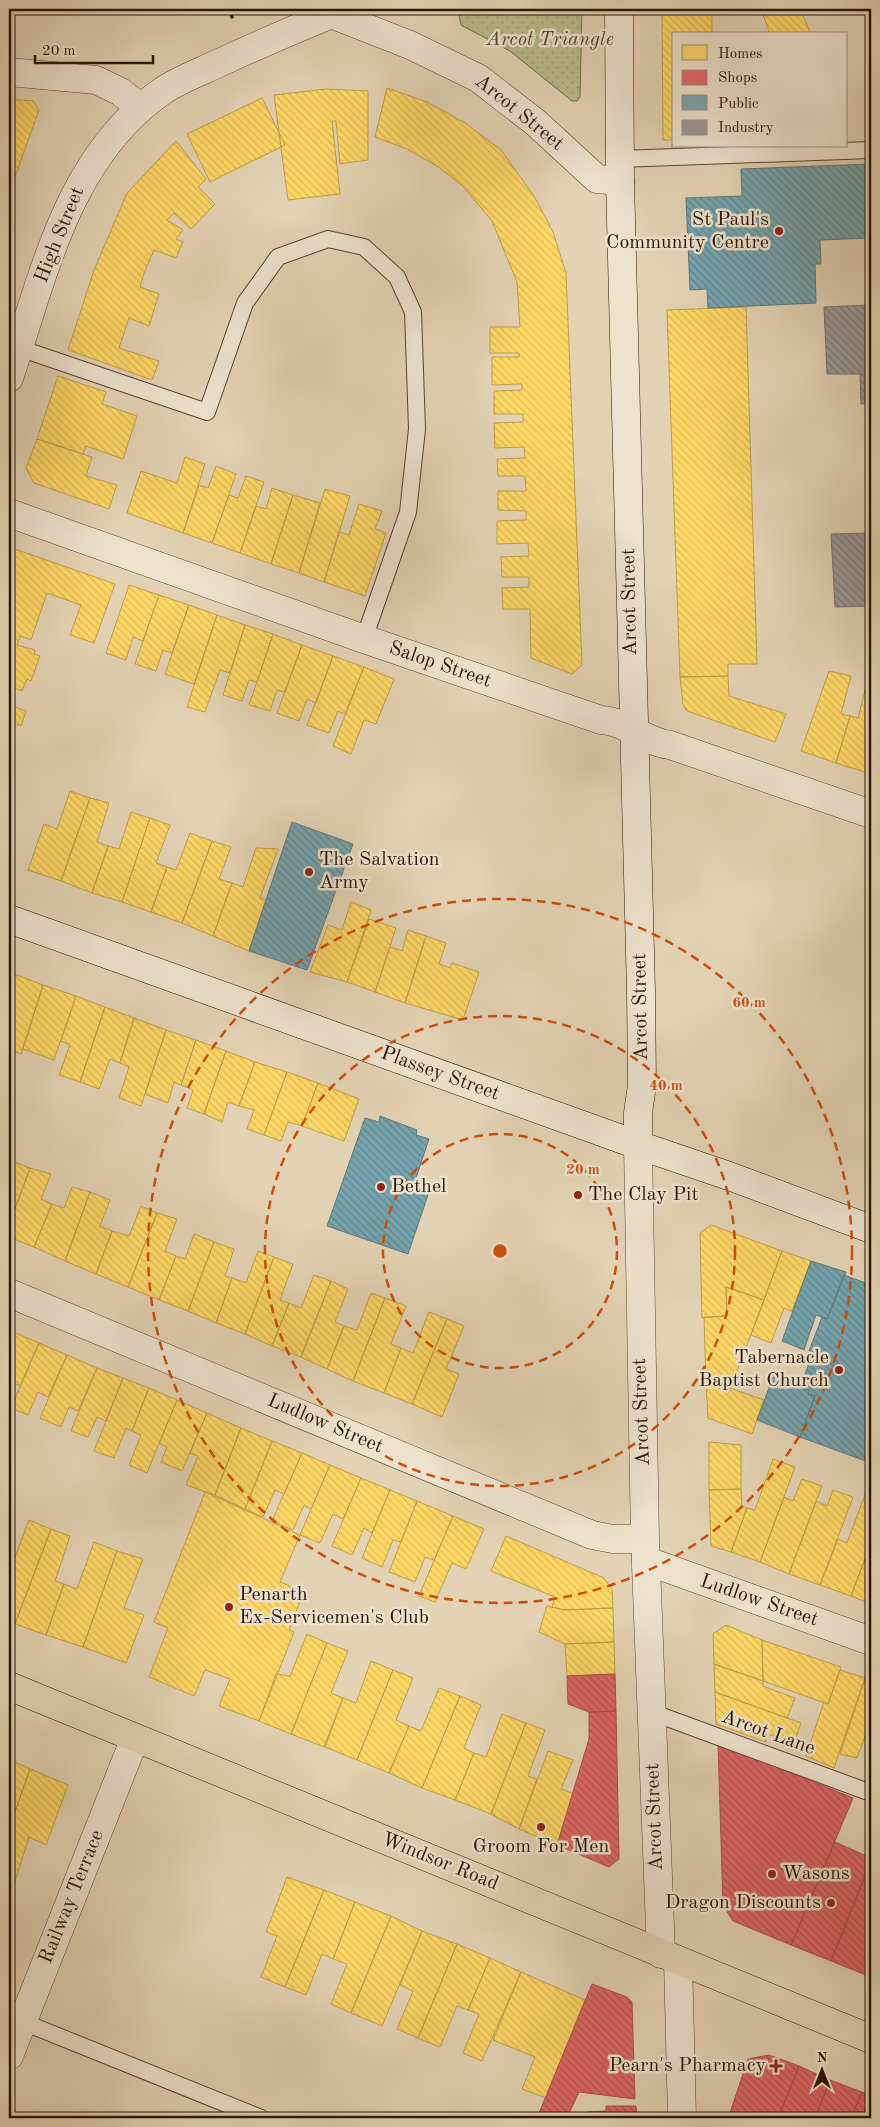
<svg xmlns="http://www.w3.org/2000/svg" width="880" height="2127" font-family="'Old Standard TT',serif">
  <style>
    .park { fill: url(#park-dots); stroke: #706848 }
    .homes { fill: url(#homes-back-hatch); stroke: #bf9e49 }
    .shops { fill: url(#shops-back-hatch); stroke: #a94e49 }
    .public { fill: url(#public-back-hatch); stroke: #5f7a7c }
    .industry { fill: url(#industry-back-hatch); stroke: #77716c }
    .lines { fill: none; stroke-linecap: round; stroke-linejoin: round }
    .lane-casing { stroke: #584430; stroke-width: 18 }
    .street-casing { stroke: #584430; stroke-width: 29 }
    .secondary-casing { stroke: #291504; stroke-width: 29 }
    .primary-casing { stroke: #291504; stroke-width: 29 }
    .path { stroke: #291504; stroke-width: 3; stroke-dasharray: 4 2.5; stroke-linecap: butt }
    .lane { stroke: #ede2ce; stroke-width: 16 }
    .street { stroke: #ede2ce; stroke-width: 28 }
    .secondary { stroke: #ede2ce; stroke-width: 28 }
    .primary { stroke: #e3d3b4; stroke-width: 28 }
    .ring { fill: none; stroke: #cb4f0b; stroke-width: 2.5; stroke-dasharray: 9 6 }
    .poi-dot { fill: #8f2418; stroke: #ede2ce; stroke-width: 2 }
    .labels { text-anchor: middle; dominant-baseline: central; stroke-width: 5; stroke-linejoin: round; paint-order: stroke }
    .park-label { font-size: 20px; font-style: italic; fill: #54472c; stroke: #ede2ce }
    .street-label { font-size: 20px; fill: #291504; stroke: #ede2ce }
    .poi-label { font-size: 20px; fill: #291504; stroke: #ede2ce; text-anchor: start }
    .centre { fill: #cb4f0b; stroke: #ede2ce; stroke-width: 2.5 }
    .ring-label { font-size: 15px; text-anchor: middle; font-weight: bold; fill: #cb4f0b; stroke: #ede2ce; stroke-width: 5; stroke-linejoin: round; paint-order: stroke }
  </style>
  <defs>
    <pattern id="park-dots" width="8" height="8" patternUnits="userSpaceOnUse" patternTransform="scale(1.25)"><rect width="8" height="8" fill="#b7bb8b"/><path d="M2 2h.1M6 6h.1" fill="none" stroke="#9da076" stroke-width="1.8" stroke-linecap="round"/></pattern>
    <pattern id="homes-back-hatch" width="6" height="6" patternUnits="userSpaceOnUse" patternTransform="scale(1.25)"><rect width="6" height="6" fill="#ffd966"/><path d="M-1 5l2 2M0 0l6 6M5-1l2 2" fill="none" stroke="#dbb957"/></pattern>
    <pattern id="shops-back-hatch" width="6" height="6" patternUnits="userSpaceOnUse" patternTransform="scale(1.25)"><rect width="6" height="6" fill="#e06666"/><path d="M-1 5l2 2M0 0l6 6M5-1l2 2" fill="none" stroke="#b65352"/></pattern>
    <pattern id="public-back-hatch" width="6" height="6" patternUnits="userSpaceOnUse" patternTransform="scale(1.25)"><rect width="6" height="6" fill="#76a5af"/><path d="M-1 5l2 2M0 0l6 6M5-1l2 2" fill="none" stroke="#61858c"/></pattern>
    <pattern id="industry-back-hatch" width="6" height="6" patternUnits="userSpaceOnUse" patternTransform="scale(1.25)"><rect width="6" height="6" fill="#999"/><path d="M-1 5l2 2M0 0l6 6M5-1l2 2" fill="none" stroke="#7d7c7b"/></pattern>
  </defs>
  <rect width="100%" height="100%" fill="#e3d3b4"/>
  <filter id="stains"><feTurbulence type="fractalNoise" baseFrequency=".004" numOctaves="4"/><feColorMatrix values="0 0 0 0 .2 0 0 0 0 .09 0 0 0 0 .02 0 0 0 .5 -.17"/></filter>
  <radialGradient id="worn" r=".72"><stop offset=".6" stop-color="#630" stop-opacity="0"/><stop offset="1" stop-color="#630" stop-opacity=".3"/></radialGradient>
  <!-- park -->
  <path class="park" d="M463 9H582L580 97 577 101H572L510 51 461 25 459 16Z"/>
  <!-- homes -->
  <path class="homes" d="M662 9 712 13V34H674V140H663Z
    M679 9H725V12L712 13Z
    M761 9H800L811 34H770Z
    M387 88 427 102 465 123 501 150 534 196 553 232 566 273 582 665 572 674 531 658 530 609H503L502 588 529 587V577H502L501 557 529 556 528 543 497 544V521L526 520V511L498 510V491H526L525 476H498L497 459 525 458 524 447 495 448 494 423 523 422V414H494V391L522 390V384L492 385V357H519V353H490V327H520L517 282 492 221 462 185 437 166 407 149 375 137Z
    M326 89 368 91V160L340 164 336 121H332L340 194 288 200 274 95Z
    M262 98 285 145 210 182 187 134Z
    M9 99 33 101 39 110 9 194Z
    M176 141 206 179 198 187 215 204 191 229 174 213 167 220 183 230 176 239 183 242 176 258 154 250 144 273 140 287 159 294 149 326 129 318 119 348 159 361 152 380 68 350 94 270 127 193Z
    M746 307 757 664H728V676L680 677 667 310Z
    M58 376 106 392 102 404 137 416 123 459 86 446 83 454 37 439Z
    M37 439 92 457 86 476 117 485 109 509 34 483 26 468Z
    M185 457 205 464 183 533 127 513 141 471 177 483Z
    M216 466 236 474 212 543 183 533 199 485 208 488Z
    M246 476 264 482 240 553 212 543 229 495 238 498Z
    M272 488 293 495 271 564 240 553 256 506 266 509Z
    M325 489 350 496 324 582 299 573Z
    M293 495 320 503 299 573 271 564Z
    M359 504 382 511 375 529 386 533 365 596 324 582 339 532 349 535Z
    M12 548 115 584 94 643 70 635 81 605 47 593 31 640 20 636 17 645 35 650 34 654 40 656 31 681 27 679 22 691 9 686V549Z
    M129 585 159 595 143 641 133 637 126 660 106 653Z
    M159 595 189 605 172 653 163 650 156 671 135 664Z
    M189 605 217 615 194 684 165 674Z
    M217 615 245 625 230 673 220 670 205 712 187 707Z
    M245 625 273 634 257 682 249 680 242 701 223 695Z
    M273 634 302 645 285 692 277 690 270 711 249 705Z
    M302 645 333 656 316 703 307 699 299 721 277 713Z
    M333 656 364 667 345 714 338 711 329 733 307 725Z
    M364 667 394 679 376 724 364 720 351 754 333 746Z
    M829 671 851 676 841 714 850 716 836 763 801 751Z
    M728 676 729 696 786 714 775 742 687 711 683 704 680 677Z
    M868 679 871 680V774L836 763 850 716 858 718Z
    M9 705 26 711 21 726 12 722 9 731Z
    M70 791 90 798 61 881 28 870 44 824 57 829Z
    M90 798 109 803 97 842 108 846 92 893 61 881Z
    M131 812 150 818 122 902 92 893 108 846 119 849Z
    M150 818 170 825 156 863 167 867 151 912 122 902Z
    M190 833 212 841 182 923 151 912 167 867 176 870Z
    M212 841 231 847 219 879 232 883 213 936 182 923Z
    M256 848 278 849 260 898 266 900 249 951 213 936 232 883 243 887Z
    M351 902 371 910 347 982 310 972 328 925 342 930Z
    M369 919 396 928 375 992 347 982Z
    M408 930 426 936 405 1003 375 992 390 947 402 951Z
    M426 936 446 943 439 964 450 968 452 963 479 972 463 1020 405 1003Z
    M9 972 43 985 21 1054 9 1049Z
    M43 985 76 996 54 1060 23 1049Z
    M76 996 105 1007 80 1082 59 1075 70 1045 61 1041Z
    M105 1007 134 1018 120 1063 110 1059 99 1089 80 1082Z
    M134 1018 166 1030 141 1106 119 1098 129 1067 120 1063Z
    M166 1030 196 1040 181 1085 174 1082 168 1103 145 1094Z
    M196 1040 226 1051 204 1114 187 1108 193 1090 181 1085Z
    M226 1051 255 1062 239 1106 228 1102 222 1122 204 1114Z
    M255 1062 287 1072 264 1135 247 1129 254 1110 239 1106Z
    M287 1072 318 1083 302 1126 288 1122 281 1141 264 1135Z
    M318 1083 359 1099 344 1141 302 1126Z
    M15 1162 30 1168 9 1225V1178Z
    M30 1168 51 1174 41 1199 52 1204 34 1247 9 1237V1225Z
    M72 1187 90 1192 65 1261 34 1247 52 1204 64 1208Z
    M90 1192 110 1200 100 1226 112 1231 96 1274 65 1261Z
    M141 1206 157 1213 128 1287 96 1274 112 1231 129 1236Z
    M157 1213 177 1219 165 1251 176 1256 159 1300 128 1287Z
    M711 1225 782 1251 764 1300 726 1287 727 1316 702 1318 700 1233Z
    M194 1234 214 1242 188 1311 159 1300 176 1256 185 1259Z
    M214 1242 234 1249 225 1276 232 1278 216 1323 188 1311Z
    M258 1251 274 1257 245 1334 216 1323 232 1278 246 1283Z
    M782 1251 811 1261 792 1311 784 1308 771 1343 751 1335Z
    M274 1257 293 1264 280 1300 289 1303 272 1346 245 1334Z
    M314 1275 331 1281 301 1357 272 1346 289 1303 301 1308Z
    M331 1281 348 1289 335 1322 344 1326 327 1369 301 1357Z
    M726 1287 764 1300 729 1392 706 1383 704 1317 727 1316Z
    M371 1293 385 1298 353 1381 327 1369 344 1326 357 1330Z
    M385 1298 406 1306 391 1344 401 1348 384 1393 353 1381Z
    M429 1312 447 1319 412 1404 384 1393 401 1348 413 1353Z
    M447 1319 464 1326 446 1369 459 1374 442 1417 412 1404Z
    M9 1330 39 1343 20 1386 9 1381Z
    M39 1343 67 1355 48 1397 38 1392 28 1415 11 1408Z
    M67 1355 97 1368 78 1411 69 1407 61 1427 40 1418Z
    M97 1368 123 1378 106 1421 97 1417 88 1437 71 1431Z
    M123 1378 149 1388 132 1431 126 1428 114 1458 94 1451Z
    M706 1383 729 1392 730 1388 764 1400 752 1434 708 1418Z
    M149 1388 177 1400 147 1473 129 1465 141 1435 132 1431Z
    M177 1400 207 1413 182 1471 161 1462 167 1447 159 1443Z
    M207 1413 241 1428 215 1495 186 1485 198 1456 190 1453Z
    M241 1428 272 1441 245 1509 215 1495Z
    M272 1441 302 1453 284 1494 275 1490 263 1517 245 1509Z
    M709 1442 741 1445V1489L709 1490Z
    M302 1453 330 1465 311 1509 304 1505 293 1530 272 1521Z
    M773 1459 795 1467 760 1562 731 1552 747 1508 755 1510Z
    M330 1465 361 1478 343 1519 333 1514 320 1543 300 1535Z
    M361 1478 390 1490 372 1533 364 1528 352 1555 332 1546Z
    M802 1479 822 1486 789 1574 760 1562 784 1497 793 1501Z
    M741 1489 742 1506 747 1508 731 1552 711 1546 709 1490Z
    M390 1490 417 1501 401 1542 393 1540 382 1567 362 1558Z
    M833 1490 853 1497 820 1585 789 1574 816 1501 827 1506Z
    M205 1492 300 1535 280 1582 304 1591 289 1630 294 1632 259 1721 219 1706 230 1679 205 1670 194 1696 149 1677 168 1628 154 1622Z
    M866 1492 871 1493V1543L851 1596 820 1585 838 1539 847 1543Z
    M417 1501 453 1516 434 1560 425 1557 415 1582 389 1572Z
    M453 1516 484 1529 466 1569 452 1563 435 1602 419 1596Z
    M29 1520 51 1529 15 1624 9 1622V1564L12 1565Z
    M51 1529 70 1536 55 1581 64 1584 46 1635 15 1624Z
    M506 1536 604 1578 612 1589 613 1608 564 1610 552 1607 555 1597 491 1571Z
    M94 1542 117 1551 83 1647 46 1635 64 1584 77 1589Z
    M871 1543V1604L851 1596Z
    M117 1551 143 1559 124 1608 144 1615 126 1663 83 1647Z
    M547 1606 564 1610 613 1608 614 1642 565 1644 539 1632Z
    M726 1625 762 1640 763 1681 714 1664 713 1634Z
    M307 1634 327 1643 291 1734 259 1721 276 1674 290 1676Z
    M762 1640 841 1667 828 1704 763 1681Z
    M614 1642 615 1674 567 1676 565 1644Z
    M327 1643 348 1651 331 1693 343 1698 324 1747 291 1734Z
    M371 1661 393 1670 357 1760 325 1747 343 1698 356 1703Z
    M714 1664 763 1681V1686L795 1698 787 1718 715 1692Z
    M393 1670 413 1678 396 1720 409 1726 389 1773 357 1760Z
    M840 1670 865 1678 834 1768 806 1756 824 1702 828 1704Z
    M865 1678 871 1680V1727L869 1726 857 1758 840 1754Z
    M439 1688 460 1696 422 1788 389 1773 409 1726 421 1731Z
    M715 1692 801 1723 794 1744 766 1733V1742L716 1724Z
    M460 1696 481 1705 464 1748 474 1753 455 1800 422 1788Z
    M502 1714 526 1723 491 1814 455 1800 474 1753 486 1757Z
    M526 1723 545 1730 528 1776 537 1779 519 1829 491 1814Z
    M548 1751 573 1760 561 1789 574 1794 557 1845 519 1829Z
    M9 1759 30 1769 9 1829Z
    M30 1769 68 1785 46 1845 29 1837 13 1888 9 1887V1829Z
    M287 1877 324 1890 285 1987 261 1977 277 1936 266 1932Z
    M324 1890 355 1902 333 1959 322 1954 306 1995 285 1987Z
    M355 1902 391 1916 351 2013 331 2004 347 1964 333 1959Z
    M391 1916 422 1931 382 2026 351 2013Z
    M422 1931 457 1944 418 2038 397 2029 413 1991 400 1985Z
    M457 1944 490 1958 468 2010 457 2006 440 2047 418 2038Z
    M490 1958 521 1972 482 2061 463 2053 479 2014 468 2010Z
    M521 1972 585 2000 546 2098 522 2089 535 2057 493 2040Z"/>
  <!-- shops -->
  <path class="shops" d="M615 1674 616 1711 589 1712 568 1704 567 1676Z
    M616 1711 619 1859 609 1867 557 1845 589 1739V1712Z
    M718 1743 853 1798 791 1945 733 1921 723 1905Z
    M835 1842 871 1858V1861L831 1961 791 1945Z
    M871 1861V1977L831 1961Z
    M592 1984 627 1997 632 2002 635 2099 579 2092 567 2118H537Z
    M769 2055 799 2066 778 2118H732L729 2116 748 2059Z
    M799 2066 830 2080 815 2118H778Z
    M830 2080 862 2092 851 2118H815Z
    M862 2092 871 2096V2118H851Z
    M606 2106H636L637 2118H587V2112L606 2111Z"/>
  <!-- public -->
  <path class="public" d="M871 164V238L820 240 821 264H815L816 303 708 308 707 289 690 290 686 198 742 196 741 169Z
    M292 822 353 844 307 970 249 951Z
    M380 1116 417 1130 416 1135 429 1139 414 1184 430 1189 408 1254 327 1226 365 1118 379 1122Z
    M811 1261 846 1272 827 1319 816 1315 804 1350 782 1341Z
    M844 1275 871 1285V1463L800 1437 815 1396 808 1394 809 1390 800 1388 813 1352 809 1351 822 1317 827 1319Z
    M773 1377 809 1390 808 1394 815 1396 800 1437 757 1420Z"/>
  <!-- industry -->
  <path class="industry" d="M871 305V374H827L824 307Z
    M860 374H871V403L861 404Z
    M871 533V606L835 607 831 534Z"/>
  <g class="lines">
    <defs>
      <path id="lane" d="M620 159 871 150
        M19 348 207 412 245 303 278 257 328 239 364 247 397 277 413 312 417 429 408 512 364 639
        M651 1712 871 1793
        M23 2022 261 2118"/>
      <path id="street" d="M331 14 410 45 478 78 535 122 597 179 620 181
        M9 72 96 80 121 92 140 108
        M9 378C44 275 67 158 161 92 178 80 200 72 219 63 260 44 302 26 344 9
        M9 513 364 639 601 720C626 721 645 742 670 745L871 814
        M638 1145 645 1539 661 1954
        M9 1293 592 1535 613 1539H645
        M647 1561 871 1641
        M678 1960 682 2118
        M9 2056 135 1738"/>
      <path id="secondary" d="M619 9 620 181 641 991 642 1085 638 1113V1145
        M9 919 638 1145 729 1176 871 1229"/>
      <path id="primary" d="M9 1686 871 2039"/>
    </defs>
    <!-- lane casing -->
    <use href="#lane" class="lane-casing"/>
    <!-- street casing -->
    <use href="#street" class="street-casing"/>
    <!-- secondary casing -->
    <use href="#secondary" class="secondary-casing"/>
    <!-- primary casing -->
    <use href="#primary" class="primary-casing"/>
    <!-- path -->
    <path class="path" d="M228 9 233 19"/>
    <!-- lane -->
    <use href="#lane" class="lane"/>
    <!-- street -->
    <use href="#street" class="street"/>
    <!-- secondary -->
    <use href="#secondary" class="secondary"/>
    <!-- primary -->
    <use href="#primary" class="primary"/>
  </g>
  <!-- distance rings -->
  <g class="ring">
    <circle cx="500" cy="1251" r="117"/>
    <circle cx="500" cy="1251" r="235"/>
    <circle cx="500" cy="1251" r="352"/>
  </g>
  <!-- markers -->
  <g class="poi-dot">
    <circle cx="779" cy="231" r="5"/>
    <circle cx="309" cy="872" r="5"/>
    <circle cx="381" cy="1187" r="5"/>
    <circle cx="578" cy="1195" r="5"/>
    <circle cx="839" cy="1370" r="5"/>
    <circle cx="229" cy="1607" r="5"/>
    <circle cx="541" cy="1827" r="5"/>
    <circle cx="772" cy="1874" r="5"/>
    <circle cx="831" cy="1903" r="5"/>
    <path d="M773.5 2058.5h5v5h5v5h-5v5h-5v-5h-5v-5h5z"/>
  </g>
  <g class="labels">
    <!-- park labels -->
    <g class="park-label">
      <text x="550" y="40">Arcot Triangle</text>
    </g>
    <!-- street labels -->
    <g class="street-label">
      <text transform="translate(519 113) rotate(39)">Arcot Street</text>
      <text transform="translate(60 235) rotate(-68)">High Street</text>
      <text transform="translate(630 602) rotate(-91)">Arcot Street</text>
      <text transform="translate(440 665) rotate(19)">Salop Street</text>
      <text transform="translate(641 1007) rotate(-91)">Arcot Street</text>
      <text transform="translate(440 1074) rotate(20)">Plassey Street</text>
      <text transform="translate(642 1412) rotate(-92)">Arcot Street</text>
      <text transform="translate(325 1424) rotate(23)">Ludlow Street</text>
      <text transform="translate(759 1601) rotate(19)">Ludlow Street</text>
      <text transform="translate(768 1733) rotate(20)">Arcot Lane</text>
      <text transform="translate(655 1817) rotate(-92)">Arcot Street</text>
      <text transform="translate(440 1862) rotate(22)">Windsor Road</text>
      <text transform="translate(72 1897) rotate(-68)">Railway Terrace</text>
    </g>
    <!-- poi labels -->
    <g class="poi-label">
      <text x="769" y="220" text-anchor="end">St Paul's<tspan x="769" dy="23">Community Centre</tspan></text>
      <text x="319" y="860">The Salvation<tspan x="319" dy="23">Army</tspan></text>
      <text x="391" y="1187">Bethel</text>
      <text x="588" y="1195">The Clay Pit</text>
      <text x="829" y="1358" text-anchor="end">Tabernacle<tspan x="829" dy="23">Baptist Church</tspan></text>
      <text x="239" y="1595">Penarth<tspan x="239" dy="23">Ex-Servicemen's Club</tspan></text>
      <text x="541" y="1847" text-anchor="middle">Groom For Men</text>
      <text x="782" y="1874">Wasons</text>
      <text x="821" y="1903" text-anchor="end">Dragon Discounts</text>
      <text x="766" y="2066" text-anchor="end">Pearn's Pharmacy</text>
    </g>
  </g>
  <circle cx="500" cy="1251" r="8" class="centre"/>
  <g class="ring-label">
    <text x="749" y="1007">60 m</text>
    <text x="666" y="1090">40 m</text>
    <text x="583" y="1174">20 m</text>
  </g>
  <!-- margin -->
  <rect width="880" height="2127" fill="none" stroke="#e3d3b4" stroke-width="30"/>
  <rect x="10" y="10" width="860" height="2107" fill="none" stroke="#291504" stroke-width="2.5"/>
  <rect x="15" y="15" width="850" height="2097" fill="none" stroke="#291504"/>
  <!-- legend -->
  <rect x="672" y="32" width="175" height="115" fill="#ede2ce" stroke="#9f907d"/>
  <rect x="682" y="45" width="25" height="15" fill="#ffd966" stroke="#9f907d"/>
  <text x="718" y="58" font-size="15" fill="#291504">Homes</text>
  <rect x="682" y="70" width="25" height="15" fill="#e06666" stroke="#9f907d"/>
  <text x="718" y="82" font-size="15" fill="#291504">Shops</text>
  <rect x="682" y="95" width="25" height="15" fill="#76a5af" stroke="#9f907d"/>
  <text x="718" y="108" font-size="15" fill="#291504">Public</text>
  <rect x="682" y="120" width="25" height="15" fill="#999999" stroke="#9f907d"/>
  <text x="718" y="132" font-size="15" fill="#291504">Industry</text>
  <!-- north arrow -->
  <g transform="translate(822 2070)" stroke="#ede2ce" stroke-width="4" paint-order="stroke">
  <path d="M0-4L9 19L0 12L-9 19Z" fill="#291504"/>
  <text y="-8" font-size="14" font-weight="bold" text-anchor="middle" fill="#291504">N</text>
  </g>
  <!-- scale -->
  <path d="M35 55v8h118v-8" fill="none" stroke="#291504" stroke-width="2.5"/>
  <text x="42" y="55" font-size="15" fill="#291504" stroke="#ede2ce" stroke-width="4" paint-order="stroke">20 m</text>
  <rect width="100%" height="100%" filter="url(#stains)"/>
  <rect width="100%" height="100%" fill="url(#worn)"/>
</svg>
